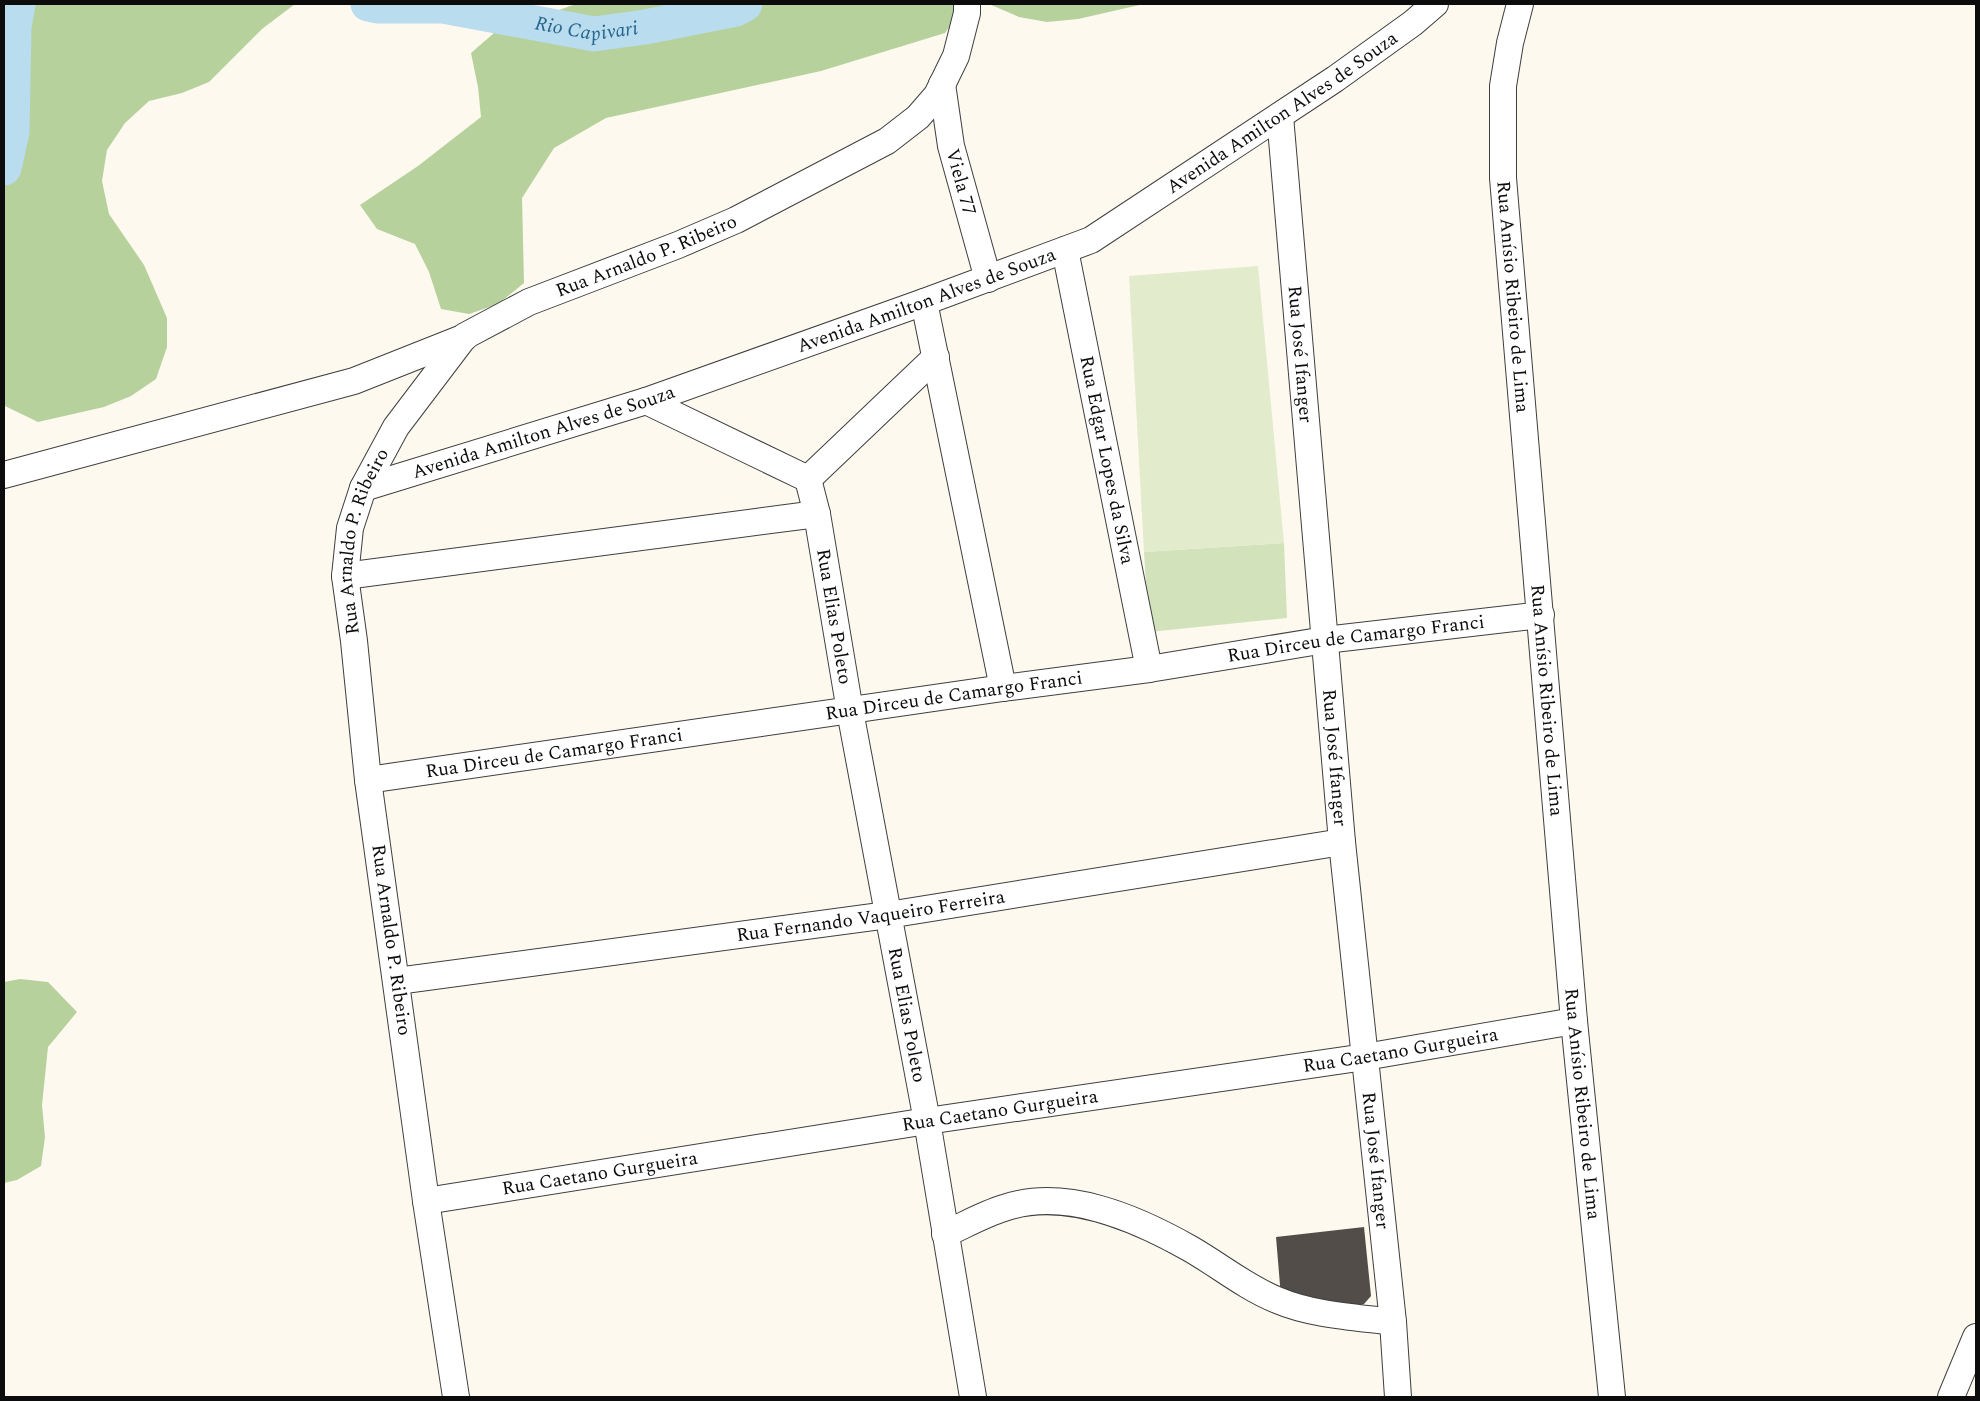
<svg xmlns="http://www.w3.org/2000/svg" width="1980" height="1401" font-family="Spectral,serif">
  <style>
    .green { fill: #d2e3bc }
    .forest { fill: #b7d19d }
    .pitch { fill: #e2ebcc }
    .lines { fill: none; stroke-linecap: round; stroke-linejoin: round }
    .river { stroke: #b9dcee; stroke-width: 35 }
    .building { fill: #534d4a }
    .minor-casing { stroke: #3f3f3f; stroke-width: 28 }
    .minor { stroke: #fff; stroke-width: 26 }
    .labels { text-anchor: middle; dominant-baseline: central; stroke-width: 5; stroke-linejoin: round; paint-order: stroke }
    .street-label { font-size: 19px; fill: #0c0c0c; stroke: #fff }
    .water-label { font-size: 20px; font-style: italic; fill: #26658e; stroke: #fff }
  </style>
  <rect width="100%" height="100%" fill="#fdf9ee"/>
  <!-- green -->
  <path class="green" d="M1284 543 1287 618 1149 632 1144 552Z"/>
  <!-- forest -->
  <path class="forest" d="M4 4H295L262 29 209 82 182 93 149 101 125 123 107 150 102 181 109 214 144 265 167 318V347L156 379 131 396 104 407 38 422 5 406 4 400Z
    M576 4H966L945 33 821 71 606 118 554 148 522 198 524 283 498 304 469 314 441 309 429 272 415 244 377 229 360 205 418 166 481 117 478 87 471 53 494 33Z
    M989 4H1144L1078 19 1047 22 1019 17Z
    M20 979 48 982 77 1012 48 1047 42 1105 45 1137 41 1166 17 1180 4 1183V982Z"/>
  <!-- pitch -->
  <path class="pitch" d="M1258 266 1284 543 1144 552 1129 276Z"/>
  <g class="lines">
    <!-- river -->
    <g class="river">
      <path id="s1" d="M368 4 377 6H443L594 34 645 27 736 9 745 4"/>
      <path d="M4 168 12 132 14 27 18 4"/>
    </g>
  </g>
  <!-- building -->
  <path class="building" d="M1364 1227 1371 1296 1364 1304 1354 1307 1281 1297 1276 1237Z"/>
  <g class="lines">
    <defs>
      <g id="minor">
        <path id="s2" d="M1520 4 1510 43 1503 86V178L1574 1021 1612 1397"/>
        <path id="s3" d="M942 84 951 146 988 279"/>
        <path id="s4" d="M1280 116 1342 842 1393 1322 1398 1397"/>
        <path id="s5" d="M1065 250 1149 669"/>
        <path d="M924 302 1003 688"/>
        <path d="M646 401 808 479"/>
        <path d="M4 475 354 381 465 337"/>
        <path id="s6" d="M808 479 817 514 850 711 927 1121 973 1397"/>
        <path d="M808 479 936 357"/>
        <path id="s7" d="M363 488 646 401 924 302 1091 240 1335 79 1413 23 1435 4"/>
        <path d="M345 576 817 514"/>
        <path id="s8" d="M368 780 1003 688 1149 669 1325 640 1541 615"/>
        <path id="s9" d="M397 981 888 915 1342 842"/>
        <path id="s10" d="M426 1201 927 1121 1365 1057 1574 1021"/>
        <path d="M945 1234C965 1225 984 1214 1004 1208 1065 1187 1136 1218 1189 1248 1219 1265 1245 1287 1277 1300 1312 1315 1355 1317 1393 1322"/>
        <path id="s11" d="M456 1397 426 1201 368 780 354 641 345 576 350 528 363 488 396 427 465 336 529 302 678 245 736 220 887 141 918 117 937 95 956 56 967 13V4"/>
        <path d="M1951 1397 1976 1337"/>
      </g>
    </defs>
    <!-- minor casing -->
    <use href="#minor" class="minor-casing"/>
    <!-- minor -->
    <use href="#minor" class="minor"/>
  </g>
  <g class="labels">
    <!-- street labels -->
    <g class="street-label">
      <text stroke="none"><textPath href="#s7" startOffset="999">Avenida Amilton Alves de Souza</textPath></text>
      <text stroke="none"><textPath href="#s3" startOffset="100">Viela 77</textPath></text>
      <text stroke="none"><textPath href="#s11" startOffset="1301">Rua Arnaldo P. Ribeiro</textPath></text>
      <text stroke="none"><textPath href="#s2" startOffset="295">Rua Anísio Ribeiro de Lima</textPath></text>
      <text stroke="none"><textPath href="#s7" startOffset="594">Avenida Amilton Alves de Souza</textPath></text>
      <text stroke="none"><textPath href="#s4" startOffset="239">Rua José Ifanger</textPath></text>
      <text stroke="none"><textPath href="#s7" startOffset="189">Avenida Amilton Alves de Souza</textPath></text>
      <text stroke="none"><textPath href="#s5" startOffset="214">Rua Edgar Lopes da Silva</textPath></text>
      <text stroke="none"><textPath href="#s11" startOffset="866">Rua Arnaldo P. Ribeiro</textPath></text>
      <text stroke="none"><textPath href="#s6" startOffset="140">Rua Elias Poleto</textPath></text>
      <text stroke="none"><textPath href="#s8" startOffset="998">Rua Dirceu de Camargo Franci</textPath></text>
      <text stroke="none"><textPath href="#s8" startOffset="592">Rua Dirceu de Camargo Franci</textPath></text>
      <text stroke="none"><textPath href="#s2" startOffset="700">Rua Anísio Ribeiro de Lima</textPath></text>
      <text stroke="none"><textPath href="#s8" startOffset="188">Rua Dirceu de Camargo Franci</textPath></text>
      <text stroke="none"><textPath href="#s4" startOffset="644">Rua José Ifanger</textPath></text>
      <text stroke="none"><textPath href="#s9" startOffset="478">Rua Fernando Vaqueiro Ferreira</textPath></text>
      <text transform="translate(391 940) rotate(82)">Rua Arnaldo P. Ribeiro</text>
      <text stroke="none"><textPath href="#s6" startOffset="545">Rua Elias Poleto</textPath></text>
      <text stroke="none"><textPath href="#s10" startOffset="986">Rua Caetano Gurgueira</textPath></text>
      <text stroke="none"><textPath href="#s2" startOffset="1105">Rua Anísio Ribeiro de Lima</textPath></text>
      <text stroke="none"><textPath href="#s10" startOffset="581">Rua Caetano Gurgueira</textPath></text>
      <text stroke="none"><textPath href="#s4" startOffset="1049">Rua José Ifanger</textPath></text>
      <text stroke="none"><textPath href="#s10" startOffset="176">Rua Caetano Gurgueira</textPath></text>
    </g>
    <!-- water labels -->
    <g class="water-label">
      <text stroke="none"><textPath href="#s1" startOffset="221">Rio Capivari</textPath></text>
    </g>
  </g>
  <!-- border -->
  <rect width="1980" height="1401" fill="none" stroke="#0c0c0c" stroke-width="10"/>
</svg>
